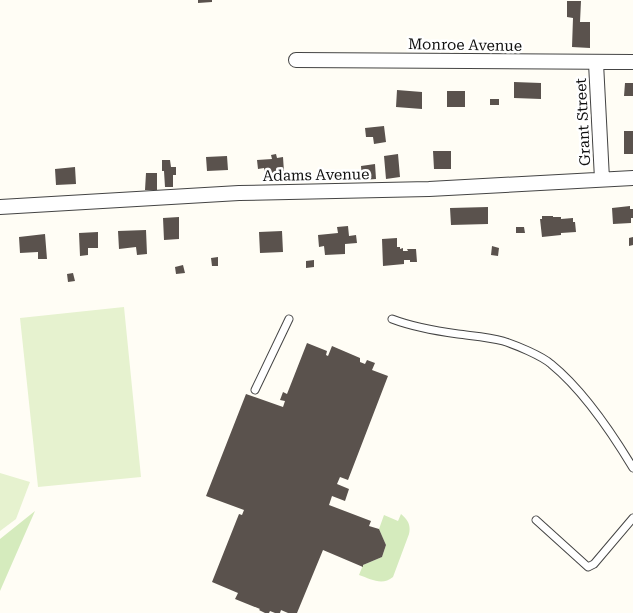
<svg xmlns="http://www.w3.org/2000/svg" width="633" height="613" font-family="'Roboto Serif',serif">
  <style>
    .green { fill: #d5ebbd }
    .pitch { fill: #e6f2cf }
    .building { fill: #5a524d }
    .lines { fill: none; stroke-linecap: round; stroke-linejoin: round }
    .service-casing { stroke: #444; stroke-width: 9 }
    .minor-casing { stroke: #444; stroke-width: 16 }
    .service { stroke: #fff; stroke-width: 7 }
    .minor { stroke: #fff; stroke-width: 14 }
    .labels { text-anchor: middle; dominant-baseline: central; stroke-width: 5; stroke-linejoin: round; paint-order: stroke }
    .street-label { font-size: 15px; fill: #111; stroke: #fff }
  </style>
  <rect width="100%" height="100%" fill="#fffdf5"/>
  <!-- green -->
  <path class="green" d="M35 511 0 591V539Z
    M401 514C408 520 411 525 409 534L393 577C382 586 371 579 359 575L363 565 382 557 386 545 379 529 384 515 398 521Z"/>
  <!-- pitch -->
  <path class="pitch" d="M124 307 141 477 38 487 20 318Z
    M0 473 30 482 16 519 0 531Z"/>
  <!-- building -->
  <path class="building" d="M198 0H212V2L198 3Z
    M567 1H581L580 22H590V48L572 47 573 18 567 17Z
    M514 82 541 83V99L514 98Z
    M625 83H633V96H624Z
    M397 90 422 92V109L396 107Z
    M447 91H465V107H447Z
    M490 99H499V105H490Z
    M384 126 386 142 374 144 373 137H366L365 128Z
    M624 131H633V154H624Z
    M433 151H451V169H434Z
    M276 154 277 158 283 157 284 172 265 174 264 168 258 169 257 160 272 159 271 155Z
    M398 154 400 177 386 179 384 156Z
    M227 156 228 170 207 171 206 157Z
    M162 160H170L171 167H176V175H173V187H165L164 171H162Z
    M375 164 376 179 362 180 361 166Z
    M75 167 76 184 56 185 55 169Z
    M146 173H157V190H145Z
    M630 206V209H633V218H631V223L613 224 612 208Z
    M488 207V224L451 225 450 208Z
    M542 216H553V217H561V219L573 218V222H575L576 232 561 233V235L542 237 540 219H542Z
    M179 217V239L164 240 163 218Z
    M348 226 349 236 356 235 357 243 345 244V254L325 255 324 246 319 247 318 235 338 233 337 227Z
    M516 227H524L525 233H516Z
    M146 230 147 254 137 255 136 247 119 249 118 231Z
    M282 231 283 252 260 253 259 232Z
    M98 232V248H88V255L80 256 79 233Z
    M45 234 47 259H38V252L20 253 19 237Z
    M633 237V245L629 246V238Z
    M397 238V247H400V249L403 248V251H408L407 249H416L417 262H410V260H404V264L383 266 382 239Z
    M492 246 499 248 498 256 491 255Z
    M218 257V266H212L211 258Z
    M314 260V267L306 268V261Z
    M183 265 185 273 176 274 175 267Z
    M73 273 75 281 68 282 67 274Z
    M307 343 327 351 326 355 328 356 332 346 360 358V362L365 364 367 360 375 363 372 370 388 376 348 480 340 477 337 484 349 489 345 501 332 496 329 505 371 521 369 526 379 529 386 545 382 557 363 565V567L323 550 297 613H288L281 610 280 613H275L270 611 269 613H265L259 610 260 609 235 599 238 593 212 582 239 514 242 515 244 510 206 496 246 394 283 407 285 401 280 400 283 392 287 394Z"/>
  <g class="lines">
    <defs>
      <path id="service" d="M392 319C413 327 436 331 458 334 473 336 489 337 503 341 516 345 542 356 551 364 583 390 612 433 633 468
        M255 390 289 319
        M536 520 588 567 594 564 633 518"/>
      <path id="minor" d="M296 60 633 62
        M596 63 602 179
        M0 207 239 193 429 189 633 178"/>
    </defs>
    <!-- service casing -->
    <use href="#service" class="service-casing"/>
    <!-- minor casing -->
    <use href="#minor" class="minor-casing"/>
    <!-- service -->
    <use href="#service" class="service"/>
    <!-- minor -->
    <use href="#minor" class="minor"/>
  </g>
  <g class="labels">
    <!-- street labels -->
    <g class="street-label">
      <text transform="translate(465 45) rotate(1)">Monroe Avenue</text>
      <text transform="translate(583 122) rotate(-93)">Grant Street</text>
      <text transform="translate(316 175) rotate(-1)">Adams Avenue</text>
    </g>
  </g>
</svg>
